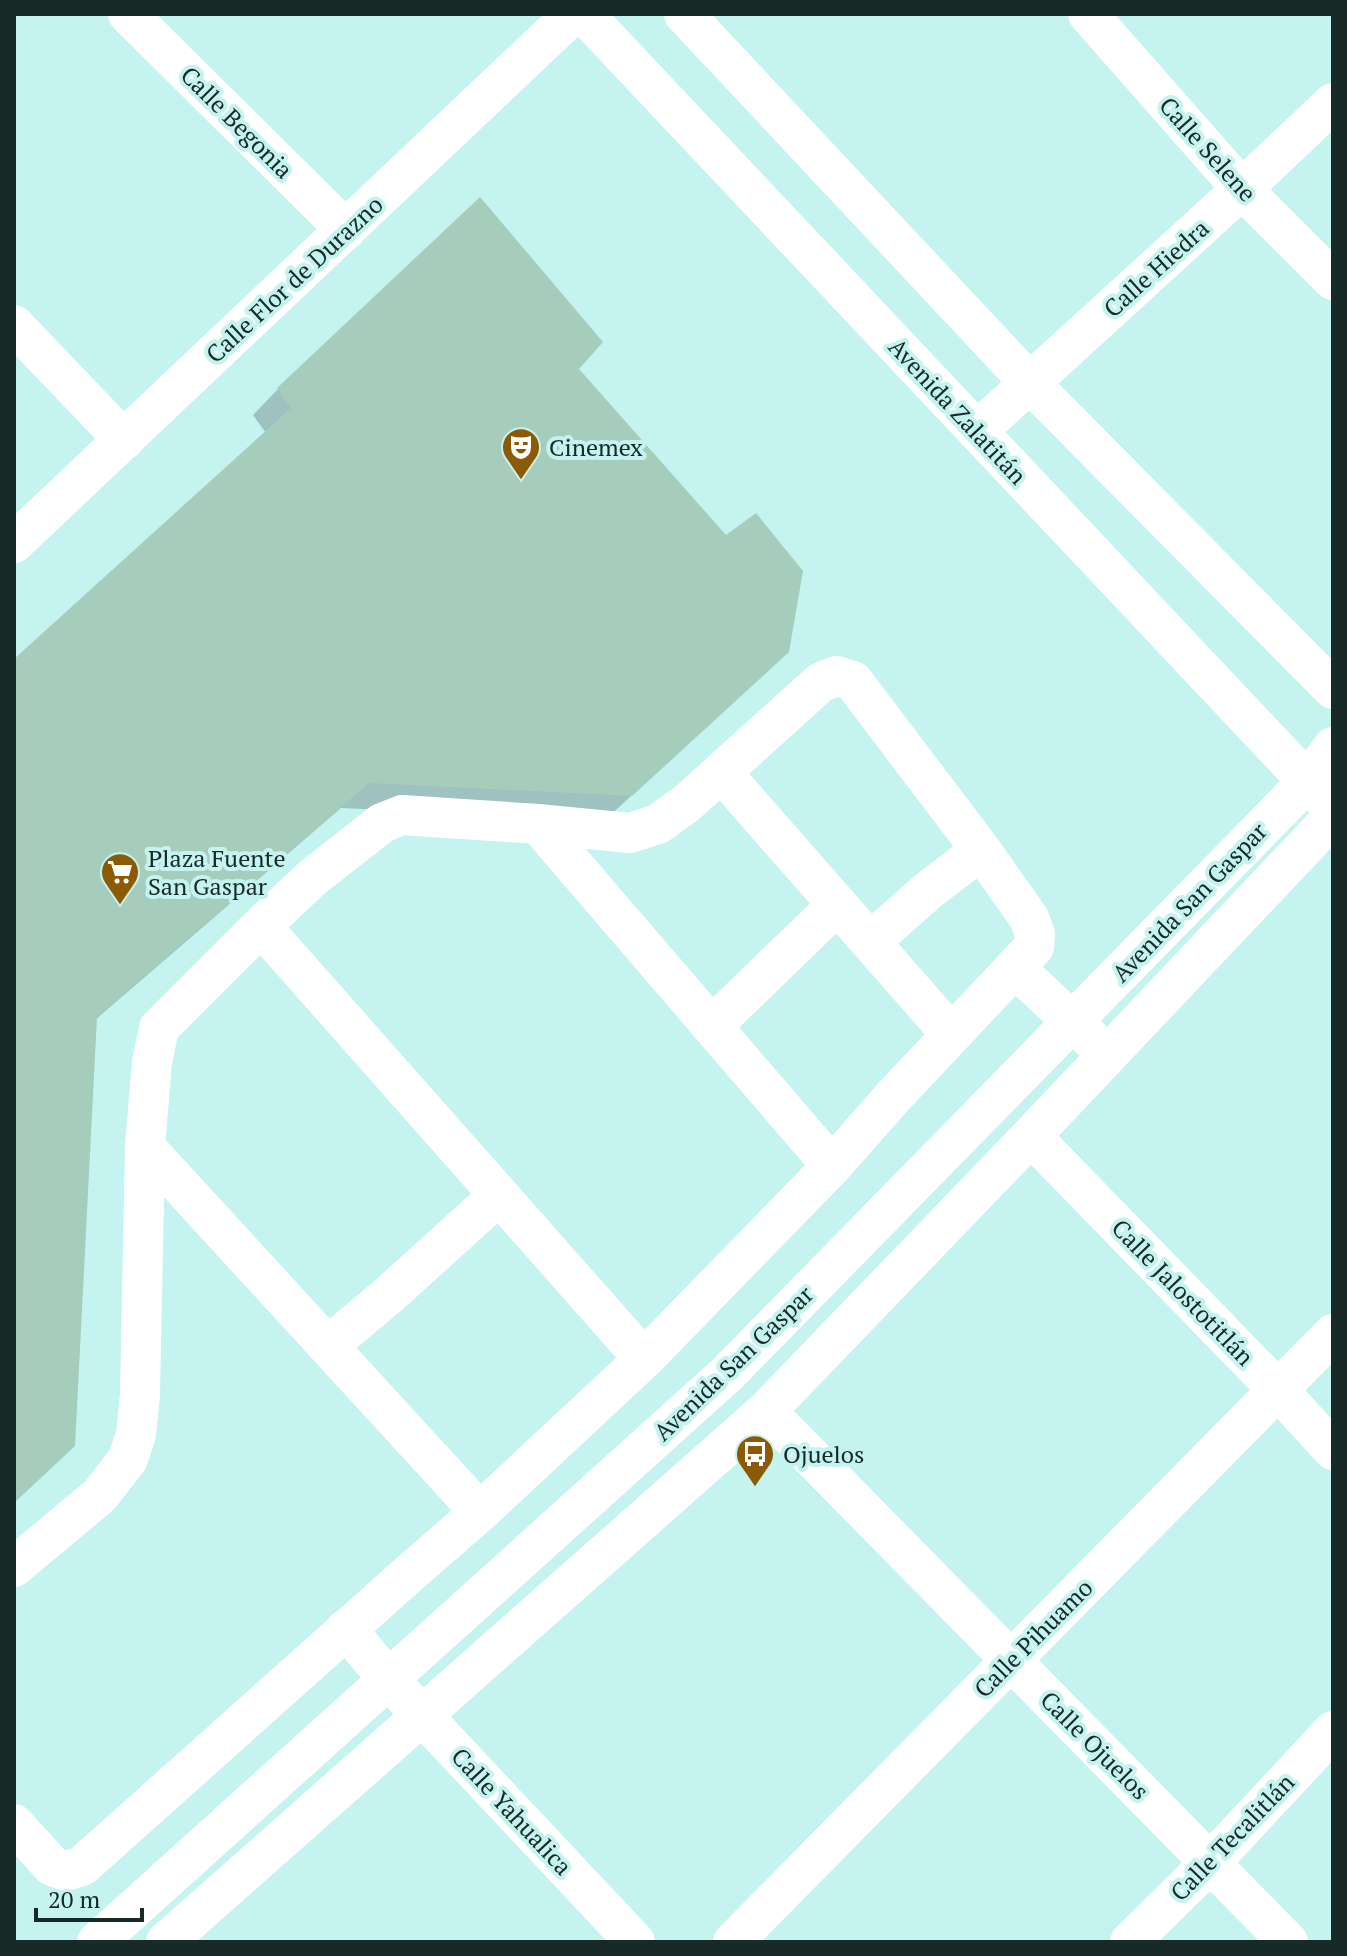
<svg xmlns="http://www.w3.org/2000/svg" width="1347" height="1956" font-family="'PT Serif',serif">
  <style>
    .shadow { fill: #0003 }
    .building { fill: #a6cdbc }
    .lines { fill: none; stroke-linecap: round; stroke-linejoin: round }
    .minor { stroke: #fff; stroke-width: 40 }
    .labels { text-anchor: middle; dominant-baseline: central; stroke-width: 8; stroke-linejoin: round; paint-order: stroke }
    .street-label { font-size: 24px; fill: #182a28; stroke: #c5f3ef }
    .poi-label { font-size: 24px; fill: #182a28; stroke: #c5f3ef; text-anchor: start }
  </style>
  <rect width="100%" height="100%" fill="#c5f3ef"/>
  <!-- shadow -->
  <path class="shadow" d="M576 369 761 677 605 820 341 808 95 1020 14 1502V661L266 433 253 415 278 389Z"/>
  <!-- building -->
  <path class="building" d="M480 197 603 342 579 369 726 535 756 513 803 571 789 652 632 796 369 783 97 1017 75 1446 14 1503V659L291 408 277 388Z"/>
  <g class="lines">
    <!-- minor -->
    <path class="minor" d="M128 14 346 230
      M584 14 1325 800
      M684 14 1029 382 1333 689
      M1088 14 1242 189 1333 280
      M14 325 124 440
      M977 431 1242 189 1333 103
      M14 543 573 14
      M722 773 951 1034
      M538 824 832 1166
      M261 926 644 1359
      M871 941 929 890 981 850
      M1015 968 1091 1039
      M712 1026 837 905
      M1031 1136 1278 1390 1333 1450
      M145 1147 480 1512
      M328 1346 390 1294 499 1195
      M766 1411 1288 1942
      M14 1567 100 1495 128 1459 136 1434 140 1395 145 1147 152 1062 159 1028 261 926 312 878 382 823 402 815 538 824 630 833 658 824 687 803 821 682 837 676 853 681 981 850 1029 918 1035 934 1034 947 893 1097 832 1166 644 1359 480 1512 411 1572 82 1866 66 1871 52 1866 14 1824
      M346 1629 389 1680 635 1942
      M97 1942 728 1373 1307 782 1333 747
      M166 1942 766 1411 1031 1136 1333 817
      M733 1942 1333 1334
      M1130 1942 1210 1863 1333 1731"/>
  </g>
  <!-- icons -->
  <defs>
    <symbol id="theatre-pin" viewBox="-11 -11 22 30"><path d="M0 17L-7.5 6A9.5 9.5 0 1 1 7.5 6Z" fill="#8b5a03" stroke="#c5f3ef"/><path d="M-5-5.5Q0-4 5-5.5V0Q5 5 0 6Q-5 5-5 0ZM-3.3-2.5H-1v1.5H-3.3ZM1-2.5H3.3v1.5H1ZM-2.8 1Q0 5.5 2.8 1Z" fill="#fff"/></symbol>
    <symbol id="supermarket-pin" viewBox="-11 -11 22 30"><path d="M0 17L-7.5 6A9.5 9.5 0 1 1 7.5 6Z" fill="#8b5a03" stroke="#c5f3ef"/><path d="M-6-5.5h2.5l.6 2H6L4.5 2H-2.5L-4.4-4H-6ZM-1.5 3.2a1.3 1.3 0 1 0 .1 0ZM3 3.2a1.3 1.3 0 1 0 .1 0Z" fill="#fff"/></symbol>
    <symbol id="bus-pin" viewBox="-11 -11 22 30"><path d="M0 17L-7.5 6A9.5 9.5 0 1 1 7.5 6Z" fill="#8b5a03" stroke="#c5f3ef"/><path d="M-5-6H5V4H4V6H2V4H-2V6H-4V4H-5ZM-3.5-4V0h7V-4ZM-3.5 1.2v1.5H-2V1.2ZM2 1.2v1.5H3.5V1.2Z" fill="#fff"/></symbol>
  </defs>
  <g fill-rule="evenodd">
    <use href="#theatre-pin" x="499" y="425" width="44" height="60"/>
    <use href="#supermarket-pin" x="98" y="850" width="44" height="60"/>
    <use href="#bus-pin" x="733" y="1432" width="44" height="60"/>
  </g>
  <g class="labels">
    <!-- street labels -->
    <g class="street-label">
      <text transform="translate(237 122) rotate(45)">Calle Begonia</text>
      <text transform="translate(1208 149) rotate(48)">Calle Selene</text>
      <text transform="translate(1156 268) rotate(-42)">Calle Hiedra</text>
      <text transform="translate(294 279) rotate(-43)">Calle Flor de Durazno</text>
      <text transform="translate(958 411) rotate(47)">Avenida Zalatitán</text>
      <text transform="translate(1189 902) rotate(-46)">Avenida San Gaspar</text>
      <text transform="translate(1183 1292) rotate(46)">Calle Jalostotitlán</text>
      <text transform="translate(733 1363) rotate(-44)">Avenida San Gaspar</text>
      <text transform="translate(1033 1638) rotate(-45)">Calle Pihuamo</text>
      <text transform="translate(1095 1745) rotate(45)">Calle Ojuelos</text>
      <text transform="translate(512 1811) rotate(47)">Calle Yahualica</text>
      <text transform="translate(1232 1837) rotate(-46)">Calle Tecalitlán</text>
    </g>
    <!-- poi labels -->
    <g class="poi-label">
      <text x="549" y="447">Cinemex</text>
      <text x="148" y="858">Plaza Fuente<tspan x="148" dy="28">San Gaspar</tspan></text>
      <text x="783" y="1454">Ojuelos</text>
    </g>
  </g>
  <!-- border -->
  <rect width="1347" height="1956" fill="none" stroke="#182a28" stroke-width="32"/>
  <!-- scale -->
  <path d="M36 1908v12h106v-12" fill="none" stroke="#182a28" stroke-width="4"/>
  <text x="48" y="1908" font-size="24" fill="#182a28" stroke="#c5f3ef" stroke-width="6" paint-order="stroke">20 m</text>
</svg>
